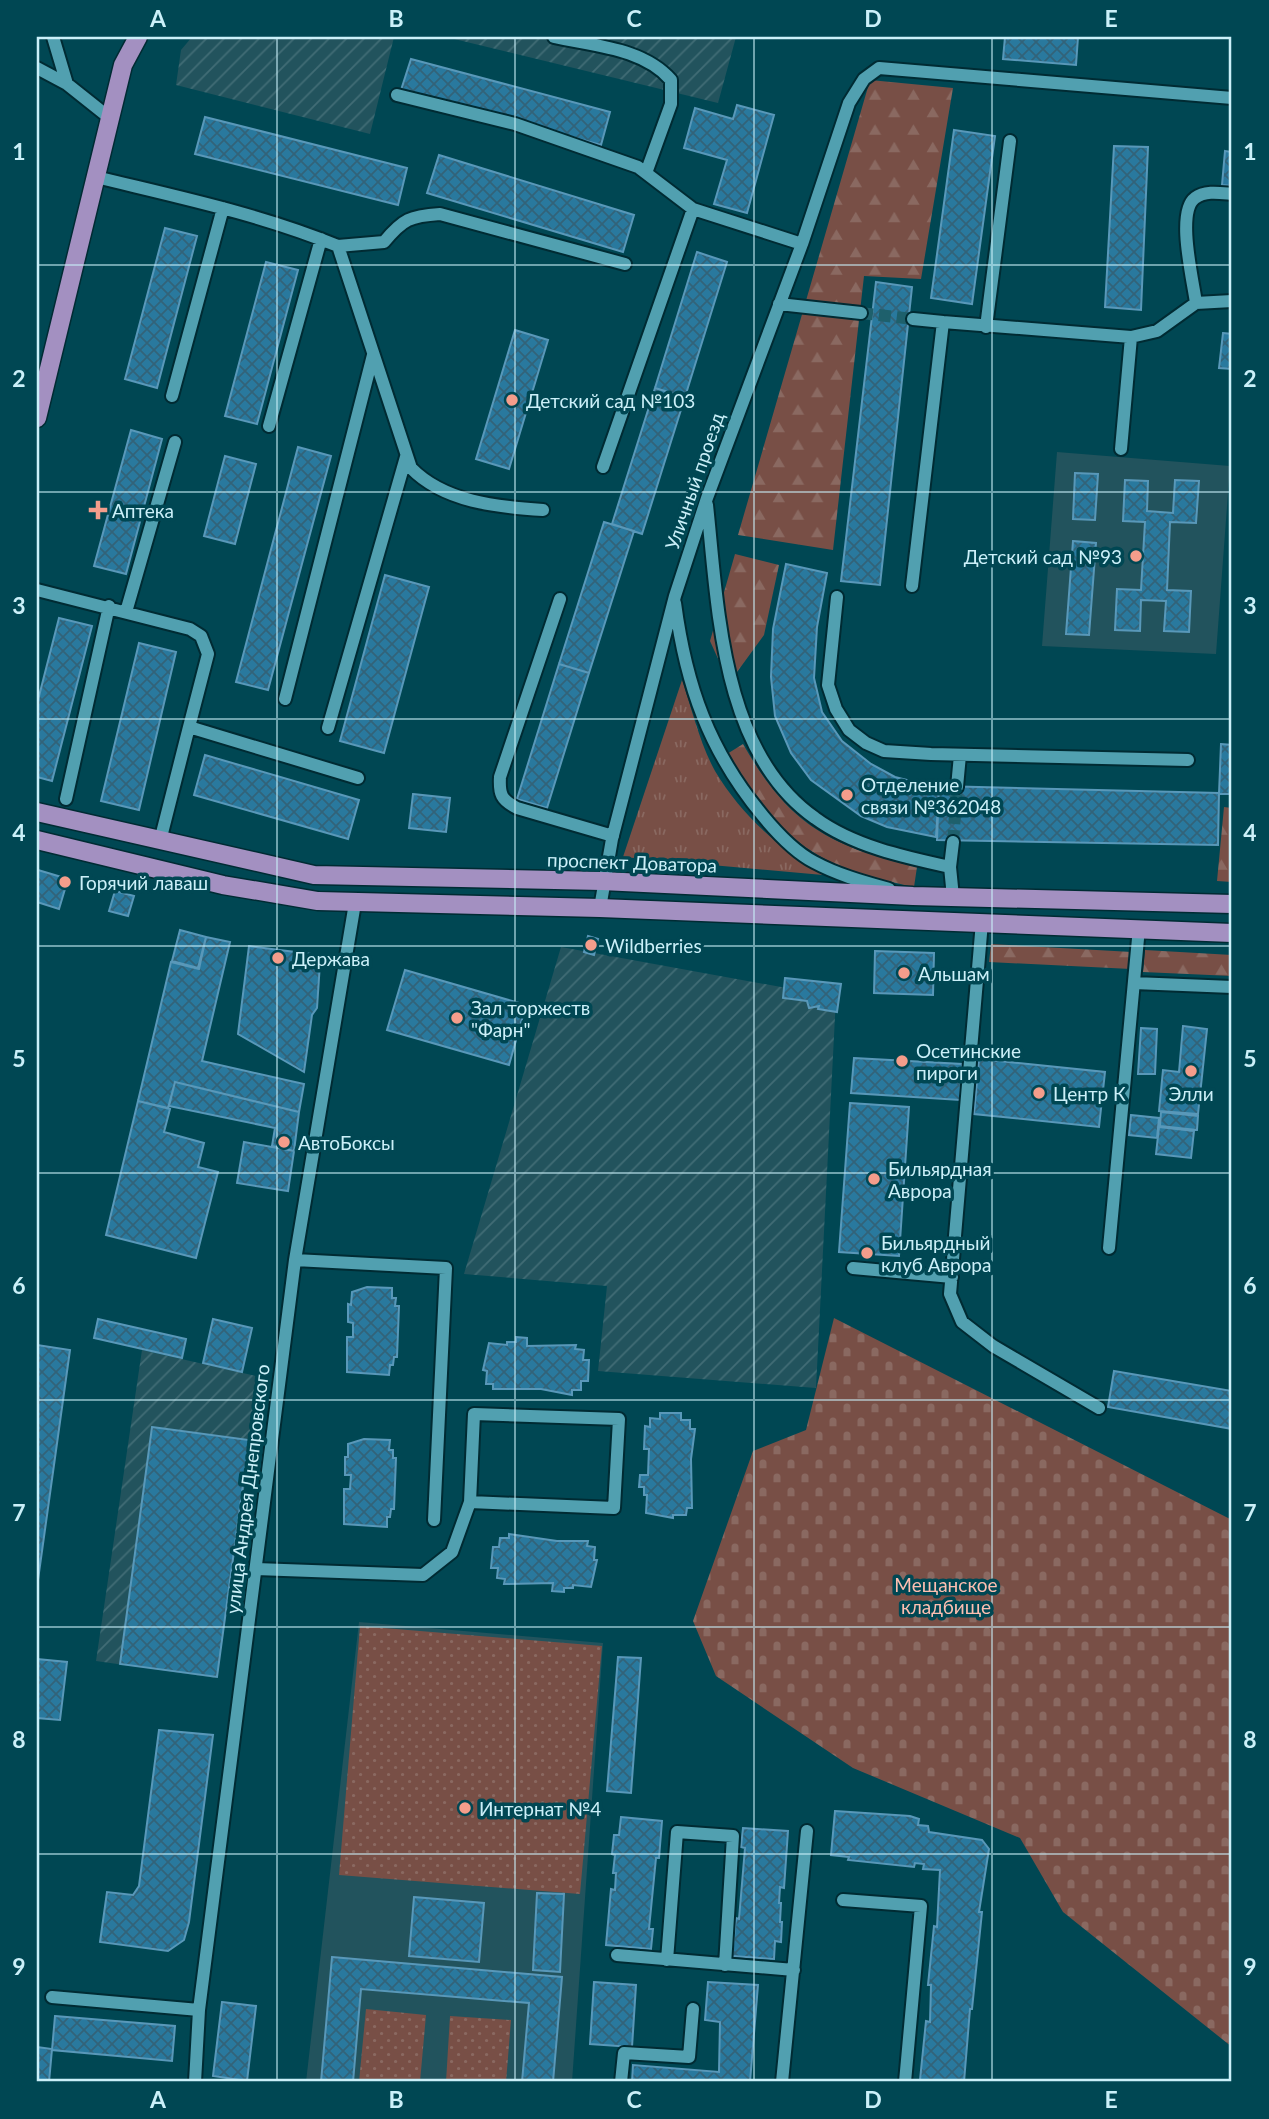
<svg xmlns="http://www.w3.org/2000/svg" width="1269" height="2119" font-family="Lato,sans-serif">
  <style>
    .built { fill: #22535d }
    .industrial { fill: url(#industrial-furrows) }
    .grass { fill: url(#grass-tufts) }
    .forest { fill: url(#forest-firs) }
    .cemetery { fill: url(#cemetery-stones) }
    .park { fill: url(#park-dots) }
    .building { fill: url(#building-cross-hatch); stroke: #5998b9; stroke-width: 2 }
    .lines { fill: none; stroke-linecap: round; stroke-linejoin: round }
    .minor-tunnel { stroke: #1e606c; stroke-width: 12; stroke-dasharray: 12 6; stroke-linecap: butt }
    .minor-casing { stroke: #002b33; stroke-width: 16 }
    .major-casing { stroke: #002b33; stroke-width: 21 }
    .minor { stroke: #51a0b0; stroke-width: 12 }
    .major { stroke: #a390c1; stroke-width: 18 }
    .grid { fill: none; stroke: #cbf0f9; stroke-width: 2; stroke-opacity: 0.55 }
    .poi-dot { fill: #f49d8b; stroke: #004753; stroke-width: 2.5 }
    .labels { text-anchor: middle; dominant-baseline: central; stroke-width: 7; stroke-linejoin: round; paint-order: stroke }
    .poi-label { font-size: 19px; fill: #cbf0f9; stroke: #004753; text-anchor: start }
    .street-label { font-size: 19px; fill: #cbf0f9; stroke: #004753 }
    .park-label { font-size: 19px; fill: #fdbfb1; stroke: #004753 }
    .neatline { fill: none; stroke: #cbf0f9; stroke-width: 2.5 }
    .grid-label { font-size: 23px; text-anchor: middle; font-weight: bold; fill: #cbf0f9 }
  </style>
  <defs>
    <pattern id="industrial-furrows" width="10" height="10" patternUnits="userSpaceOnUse" patternTransform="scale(1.75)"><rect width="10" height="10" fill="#22535d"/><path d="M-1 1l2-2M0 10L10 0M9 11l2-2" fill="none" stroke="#416c75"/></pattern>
    <pattern id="grass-tufts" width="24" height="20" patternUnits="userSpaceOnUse" patternTransform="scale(1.75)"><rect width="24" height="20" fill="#784f46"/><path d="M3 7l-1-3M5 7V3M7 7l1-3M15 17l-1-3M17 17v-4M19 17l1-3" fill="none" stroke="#8a6961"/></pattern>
    <pattern id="forest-firs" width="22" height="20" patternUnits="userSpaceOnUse" patternTransform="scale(1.75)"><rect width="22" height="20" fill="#784f46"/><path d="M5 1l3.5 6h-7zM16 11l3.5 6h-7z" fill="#8a6961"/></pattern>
    <pattern id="cemetery-stones" width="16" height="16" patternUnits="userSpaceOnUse" patternTransform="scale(1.75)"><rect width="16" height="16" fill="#784f46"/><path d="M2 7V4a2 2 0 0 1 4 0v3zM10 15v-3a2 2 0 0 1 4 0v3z" fill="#8a6961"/></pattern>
    <pattern id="park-dots" width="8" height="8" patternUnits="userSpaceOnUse" patternTransform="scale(1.75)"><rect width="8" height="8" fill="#784f46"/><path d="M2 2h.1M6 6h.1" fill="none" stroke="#8a6961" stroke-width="1.8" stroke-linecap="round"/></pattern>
    <pattern id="building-cross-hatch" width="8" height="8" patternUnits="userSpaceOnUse" patternTransform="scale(1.75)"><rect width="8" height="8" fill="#29799e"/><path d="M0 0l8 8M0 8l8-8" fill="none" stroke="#326379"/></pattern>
  </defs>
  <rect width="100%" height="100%" fill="#004753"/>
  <!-- built -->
  <path class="built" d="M1057 452 1230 466 1216 654 1042 646Z
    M359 1622 603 1643 572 2082H306Z"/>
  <!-- industrial -->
  <path class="industrial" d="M192 37H394L370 134 176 85 181 50Z
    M446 37H736L718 103Z
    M561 947 836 997 816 1388 598 1371 607 1286 464 1274Z
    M142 1350 260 1377 217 1678 96 1661Z"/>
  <!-- grass -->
  <path class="grass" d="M682 680C692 709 700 744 715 771 742 816 779 848 823 875L623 857Z"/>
  <!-- forest -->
  <path class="forest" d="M870 80 953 88 921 279 864 276 833 550 738 535Z
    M735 554 779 565 764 635 729 683 710 641Z
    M743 744C789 825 828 845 917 867L914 887C811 866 783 841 727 754Z
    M1224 807 1232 808V882L1217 881Z
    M991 944 1132 952 1131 969 989 962Z
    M1145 950 1232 955V976L1143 972Z"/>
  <!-- cemetery -->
  <path class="cemetery" d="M834 1318 1232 1520V2047L1063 1912 1020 1838 853 1768 716 1676 693 1621 753 1451 806 1430Z"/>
  <!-- park -->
  <path class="park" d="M360 1626 602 1646 580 1894 339 1875Z
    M366 2009 426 2015 420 2082H359Z
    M450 2016 511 2020 506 2082H446Z"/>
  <!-- building -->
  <path class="building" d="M1005 37H1078L1076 65 1003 59Z
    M411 59 610 112 601 145 401 90Z
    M737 105 774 115 747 213 714 204 727 160 684 148 695 108 733 119Z
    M205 117 407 168 398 205 195 154Z
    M954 130 995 136 972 304 931 298Z
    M1114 146 1148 147 1141 310 1105 307Z
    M1225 151 1232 152V186L1222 185Z
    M439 155 634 215 623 252 427 193Z
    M165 228 197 236 157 388 125 379Z
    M697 252 727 262 685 397 655 388Z
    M266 262 298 270 257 424 225 416Z
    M876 282 912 287 880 585 841 581Z
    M515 330 548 340 509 469 476 459Z
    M1223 333 1232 334V369L1219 368Z
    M655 388 685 397 642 534 612 524Z
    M131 430 162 439 126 574 94 566Z
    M298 447 331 456 268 690 236 682Z
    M225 456 256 464 235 544 204 536Z
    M1075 473 1098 474 1095 520 1073 519Z
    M1125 480 1148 481 1147 511 1173 513 1175 480 1199 481 1196 523 1170 522 1167 590 1191 591 1189 632 1164 631 1166 601 1141 600 1140 631 1115 630 1117 589 1141 590 1145 522 1123 521Z
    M604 522 634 531 589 673 559 664Z
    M1073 541 1096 543 1089 635 1066 634Z
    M786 564 827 573 817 627 814 678 822 712 842 741 871 764 895 777 939 788 936 837 887 827 861 816 811 780 791 753 775 716 771 677 773 629Z
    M385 575 429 587 384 753 340 741Z
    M59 618 92 626 52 781 37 777V704Z
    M139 643 176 652 139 810 101 801Z
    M559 664 589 673 547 808 517 799Z
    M1221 744 1232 745V794H1219Z
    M205 755 359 800 348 839 194 795Z
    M939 786 1219 793 1218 845 937 840Z
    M413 794 450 798 446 832 409 828Z
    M38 870 68 879 59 909 37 902Z
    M115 891 134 896 128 916 109 911Z
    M180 930 206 937 198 968 172 961Z
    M588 936 598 939 594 955 584 952Z
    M206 937 230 942 202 1061 304 1084 299 1112 175 1082 168 1108 138 1101 171 962 199 969Z
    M249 946 311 954 320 963 317 1008 312 1015 304 1072 238 1034Z
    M875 951 934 953 933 995 874 993Z
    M405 970 526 1005 509 1065 387 1030Z
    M785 978 841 984 837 1012 818 1009 819 1006 809 1008 807 1001 783 998Z
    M1183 1026 1207 1029 1198 1114 1159 1111 1163 1070 1179 1072Z
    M1141 1028 1157 1029 1155 1074H1138Z
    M854 1058 962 1064 960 1100 851 1093Z
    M979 1059 1105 1072 1099 1127 974 1114Z
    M175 1082 299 1112 294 1151 272 1146 275 1128 169 1106Z
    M138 1101 170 1109 164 1132 204 1143 198 1167 218 1172 196 1258 106 1235Z
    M850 1103 909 1107 899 1256 839 1252Z
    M1161 1112 1198 1116 1197 1130 1160 1126Z
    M1131 1115 1159 1118 1157 1138 1129 1135Z
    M1159 1127 1194 1131 1191 1158 1156 1154Z
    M244 1142 294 1151 288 1191 237 1183Z
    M367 1287 392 1288V1298H396L395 1306H399L397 1357H394L393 1365H390L389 1375 347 1372V1337H353V1323L348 1322V1304L351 1305 352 1292Z
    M98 1319 186 1339 182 1358 94 1338Z
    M213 1319 252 1328 242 1372 203 1363Z
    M516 1337 527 1338V1346L576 1345 575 1349 584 1350 583 1360H589L588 1381H581V1390H572V1395L541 1389H493V1384H486L487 1371 483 1370 489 1343 507 1345V1342H516Z
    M37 1345 70 1350 37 1587Z
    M1114 1371 1232 1391V1429L1108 1407Z
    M660 1413H681V1420H690V1429H695L691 1459 692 1508H687L686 1515H673V1518L646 1513 647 1495H644V1487H639L640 1475H648L649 1449H644L645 1426 650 1427V1418L660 1419Z
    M152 1427 249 1440 217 1677 120 1664Z
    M364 1439 390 1440 389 1450H393V1458H396L394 1509H391L390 1517H387V1527L344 1524V1489H350L351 1475H345V1457H348V1444Z
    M509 1534 557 1541H588L587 1546 595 1547 594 1560H597L591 1587 573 1585V1588H564V1592L552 1591 553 1583 504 1584 505 1579 497 1578 498 1568H491L493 1547H499L500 1538H509Z
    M618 1657 641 1658 631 1793 607 1791Z
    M37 1659 67 1662 60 1720 37 1718Z
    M159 1730 213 1735 189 1922 184 1940 168 1951 100 1942 107 1892 133 1895 139 1886Z
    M835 1811 910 1816 919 1819 918 1825 928 1826 929 1832 982 1840 989 1849 979 1912H982L972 2009H970L964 2082 920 2080 926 2021 930 2022 931 1985H928L934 1926 937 1927 940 1870 923 1869 924 1864 915 1863 914 1867 848 1860 849 1857 831 1855Z
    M621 1817 662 1821 659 1858H656L649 1929H653L651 1949 606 1945 611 1889 615 1890 616 1873H613L615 1855 612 1854 614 1835H619Z
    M743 1828 788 1831 784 1888 780 1887 779 1903H781L780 1922H782L781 1942 775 1941 774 1959 732 1956 736 1918 739 1919 745 1848 741 1847Z
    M537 1893 564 1894 560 1972 533 1970Z
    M414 1897 484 1903 479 1962 409 1956Z
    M332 1957 562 1977 553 2082H522L529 2003 361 1989 353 2082H321Z
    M594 1982 636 1985 632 2047 590 2044Z
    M708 1982 758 1985 750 2082H632L633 2065 719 2072 720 2022 705 2020Z
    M222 2002 256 2006 247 2081 213 2076Z
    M55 2016 175 2026 172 2061 52 2050Z
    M37 2047 52 2049 49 2082H37Z"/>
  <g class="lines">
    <!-- minor-tunnel -->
    <path class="minor-tunnel" d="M861 313 913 319
      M953 842 957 787"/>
    <defs>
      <path id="minor" d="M53 37 67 84
        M554 37C594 46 643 48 671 80V104L646 173
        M37 68 67 84 111 119
        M397 95 515 124 638 167 693 209
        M96 177C178 197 260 214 338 246L411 468C444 502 497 507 543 510
        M338 246 384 242C403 219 410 216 440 214L625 264
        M1196 303C1193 280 1176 212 1195 198 1205 190 1221 193 1232 194
        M779 304 861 313
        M913 319 943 322
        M986 327 1010 141
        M172 396 223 208
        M269 426 321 239
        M1121 449 1131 337
        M603 467 693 209 802 244
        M707 505C718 608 721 752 815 818 853 846 904 857 950 867L953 897
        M912 586 943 322 1131 337 1157 331 1196 303 1232 301
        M37 590 190 629 201 636 208 654 189 727
        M837 597 828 685 836 709 849 730 866 743 884 751 931 754 1188 760
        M560 599 500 777C499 794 501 800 517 808L613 836
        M675 603C686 686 709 751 763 816 777 833 795 852 814 862 838 875 864 882 889 889
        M126 612 175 442
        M285 699 373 355
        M328 728 406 457
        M957 787 960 755
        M66 799 109 606
        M160 841 189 727 358 778
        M950 867 953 842
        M600 908 612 839 675 596 707 498 802 244 849 103 864 79 879 68 1232 98
        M982 922 950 1294 962 1322 993 1346 1099 1408
        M1134 983 1232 987
        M1109 1248 1139 928
        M295 1260 446 1268 434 1520
        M853 1268 952 1277
        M256 1569 423 1575 452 1552 470 1502 474 1414 619 1419 614 1508 470 1502
        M843 1900 921 1906 905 2082
        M617 1955 794 1970
        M667 1960 677 1832 733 1836 725 1965
        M52 1997 199 2010
        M195 2082 199 2010 295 1260 355 903
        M621 2082 624 2053 689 2057 693 2009
        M782 2082 807 1831"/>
      <path id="major" d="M37 418 123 65 138 37
        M37 812 314 875 602 881 913 896 1232 904
        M37 840 223 885 318 901 600 908 1232 933"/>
    </defs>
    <!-- minor casing -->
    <use href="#minor" class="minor-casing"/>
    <!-- major casing -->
    <use href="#major" class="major-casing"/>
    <!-- minor -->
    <use href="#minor" class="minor"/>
    <!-- major -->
    <use href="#major" class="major"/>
  </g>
  <!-- grid -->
  <path class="grid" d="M277 37V2082M515 37V2082M754 37V2082M992 37V2082M37 265H1232M37 492H1232M37 719H1232M37 946H1232M37 1173H1232M37 1400H1232M37 1627H1232M37 1854H1232"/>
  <!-- markers -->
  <g class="poi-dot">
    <circle cx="512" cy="400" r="7"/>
    <path d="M94.5 499.5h7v7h7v7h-7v7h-7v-7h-7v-7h7z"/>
    <circle cx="1136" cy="556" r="7"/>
    <circle cx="847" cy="795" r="7"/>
    <circle cx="65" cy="882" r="7"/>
    <circle cx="591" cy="945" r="7"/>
    <circle cx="278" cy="958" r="7"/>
    <circle cx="904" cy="973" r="7"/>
    <circle cx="457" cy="1018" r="7"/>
    <circle cx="902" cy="1061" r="7"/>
    <circle cx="1191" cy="1071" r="7"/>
    <circle cx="1039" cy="1093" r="7"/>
    <circle cx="284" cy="1142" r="7"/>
    <circle cx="874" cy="1179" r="7"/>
    <circle cx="867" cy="1253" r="7"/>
    <circle cx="465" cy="1808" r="7"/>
  </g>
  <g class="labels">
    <!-- poi labels -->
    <g class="poi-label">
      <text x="526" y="400">Детский сад №103</text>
      <text x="112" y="510">Аптека</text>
      <text x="1122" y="556" text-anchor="end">Детский сад №93</text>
      <text x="861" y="784">Отделение<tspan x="861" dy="22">связи №362048</tspan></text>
      <text x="79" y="882">Горячий лаваш</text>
      <text x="605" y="945">Wildberries</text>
      <text x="292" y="958">Держава</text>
      <text x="918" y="973">Альшам</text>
      <text x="471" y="1007">Зал торжеств<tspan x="471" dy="22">"Фарн"</tspan></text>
      <text x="916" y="1050">Осетинские<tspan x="916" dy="22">пироги</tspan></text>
      <text x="1053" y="1093">Центр К</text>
      <text x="1191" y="1093" text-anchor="middle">Элли</text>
      <text x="298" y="1142">АвтоБоксы</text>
      <text x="888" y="1168">Бильярдная<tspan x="888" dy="22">Аврора</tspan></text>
      <text x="881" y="1242">Бильярдный<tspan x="881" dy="22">клуб Аврора</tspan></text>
      <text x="479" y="1808">Интернат №4</text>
    </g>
    <!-- street labels -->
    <g class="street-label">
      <text transform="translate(694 481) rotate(-71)">Уличный проезд</text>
      <text transform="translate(632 862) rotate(2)">проспект Доватора</text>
      <text transform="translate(247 1489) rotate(-83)">улица Андрея Днепровского</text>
    </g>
    <!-- park labels -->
    <g class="park-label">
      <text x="946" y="1584">Мещанское<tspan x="946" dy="22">кладбище</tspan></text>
    </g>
  </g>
  <!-- border -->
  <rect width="1269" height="2119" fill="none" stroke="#004753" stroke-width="77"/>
  <rect x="38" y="38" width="1192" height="2042" class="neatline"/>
  <g class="grid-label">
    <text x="158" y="27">A</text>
    <text x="396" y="27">B</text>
    <text x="634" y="27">C</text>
    <text x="873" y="27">D</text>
    <text x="1111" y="27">E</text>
    <text x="19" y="160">1</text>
    <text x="1250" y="160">1</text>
    <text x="19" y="387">2</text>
    <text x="1250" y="387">2</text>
    <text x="19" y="614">3</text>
    <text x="1250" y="614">3</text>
    <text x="19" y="841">4</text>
    <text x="1250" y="841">4</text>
    <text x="19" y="1067">5</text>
    <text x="1250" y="1067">5</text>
    <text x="19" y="1294">6</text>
    <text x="1250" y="1294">6</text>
    <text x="19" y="1521">7</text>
    <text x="1250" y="1521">7</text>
    <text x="19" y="1748">8</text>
    <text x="1250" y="1748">8</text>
    <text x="19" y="1975">9</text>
    <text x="1250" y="1975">9</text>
    <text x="158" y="2108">A</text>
    <text x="396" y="2108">B</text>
    <text x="634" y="2108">C</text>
    <text x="873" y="2108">D</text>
    <text x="1111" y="2108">E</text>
  </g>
</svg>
